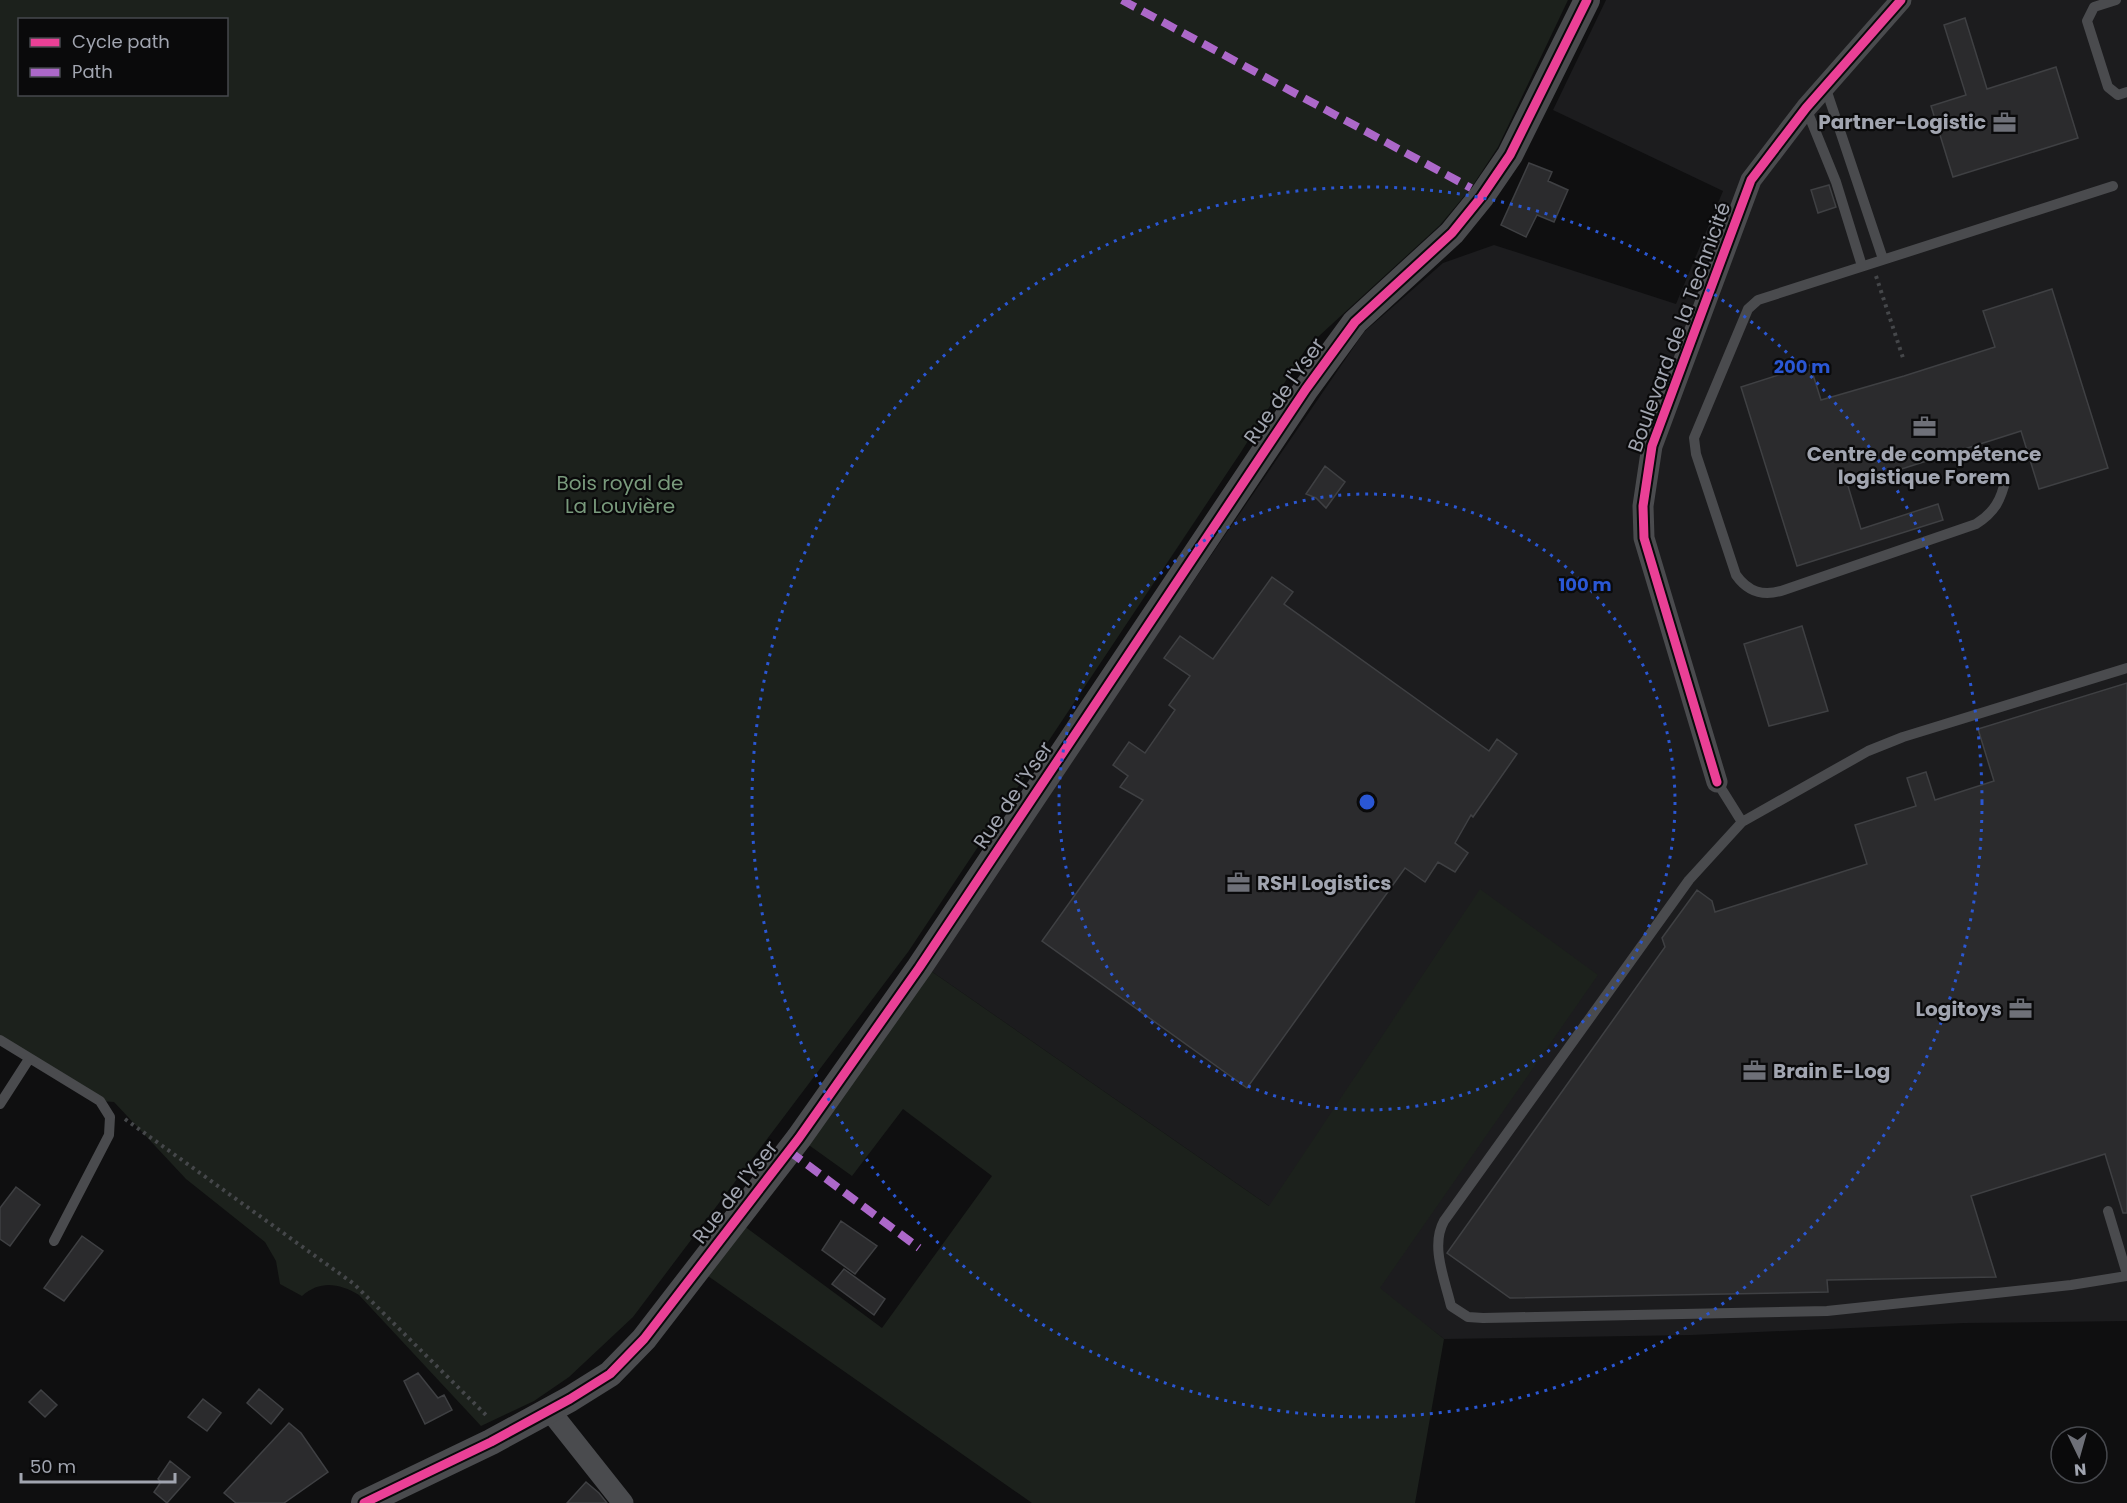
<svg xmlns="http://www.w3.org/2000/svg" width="2127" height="1503" font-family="Poppins,sans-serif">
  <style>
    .built { fill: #1c1c1e }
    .green { fill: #1c211c; fill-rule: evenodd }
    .building { fill: #2b2b2d; stroke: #3f4043; stroke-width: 1.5 }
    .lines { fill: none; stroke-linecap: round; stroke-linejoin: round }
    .path { stroke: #45474a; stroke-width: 4; stroke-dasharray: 3 4.5; stroke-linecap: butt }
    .service { stroke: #4a4b4e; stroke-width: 10 }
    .minor { stroke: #4a4b4e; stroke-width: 21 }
    .tertiary { stroke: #4a4b4e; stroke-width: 26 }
    .quiet { stroke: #ac68c9; stroke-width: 8; stroke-dasharray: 15 8; stroke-linecap: butt }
    .cycleway-casing { stroke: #0a0a0b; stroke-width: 13 }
    .cycleway { stroke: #ea4096; stroke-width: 9 }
    .ring { fill: none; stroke: #2a57d4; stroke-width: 3; stroke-dasharray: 3 6 }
    .labels { text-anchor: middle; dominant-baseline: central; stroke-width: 4.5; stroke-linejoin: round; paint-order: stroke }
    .poi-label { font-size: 20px; font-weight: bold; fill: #a1a5b0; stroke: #0a0a0b; text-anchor: end }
    .street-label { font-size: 20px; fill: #a1a5b0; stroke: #0a0a0b }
    .park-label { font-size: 20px; fill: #799a7c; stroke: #0a0a0b }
    .centre { fill: #2a57d4; stroke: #0a0a0b; stroke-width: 3 }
    .ring-label { font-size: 18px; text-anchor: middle; font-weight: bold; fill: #2a57d4; stroke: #0a0a0b; stroke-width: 4.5; stroke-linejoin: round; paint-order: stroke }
  </style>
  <rect width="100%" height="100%" fill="#0f0f10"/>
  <!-- built -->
  <path class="built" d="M1606 0H2127V1321L1964 1323 1691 1335 1444 1339 1269 1206 928 969 1364 332 1443 263 1494 245 1676 304 1723 191 1553 110Z"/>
  <!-- green -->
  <path class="green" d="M0 0H1568L1498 147 1471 188 1440 225 1307 347 1241 452 908 952 633 1317 569 1377 534 1401 481 1426 359 1295C339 1283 320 1280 302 1296L280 1284 276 1261 265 1242 186 1179 114 1102 100 1101 0 1040ZM20 20H226V94H20Z
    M1480 889 1598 975 1380 1288 1444 1339 1415 1503H1032L698 1269 736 1220 882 1328 992 1176 903 1109 852 1176 799 1138 928 969 1269 1206Z"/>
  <!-- building -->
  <path class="building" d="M1965 18 1987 89 2056 67 2078 138 1953 177 1931 106 1966 95 1944 25Z
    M1529 163 1552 172 1548 181 1568 190 1554 222 1537 215 1526 237 1501 225Z
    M1829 185 1836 207 1818 213 1811 190Z
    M2052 289 2108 468 2039 489 2021 431 1848 486 1861 529 1938 504 1943 520 1797 566 1741 387 1810 365 1821 400 1904 376 1995 347 1983 311Z
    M1325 466 1345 482 1326 508 1316 498 1306 494Z
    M1272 577 1293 592 1284 604 1489 751 1497 739 1517 754 1473 817 1471 815 1455 843 1468 853 1455 872 1438 862 1425 882 1405 868 1247 1088 1042 941 1143 800 1120 787 1128 776 1113 765 1129 742 1145 753 1175 710 1169 705 1190 676 1164 658 1180 636 1213 659Z
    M1802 626 1828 711 1769 726 1744 644Z
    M2127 683V1213H2123L2105 1154 1971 1196 1996 1277 1827 1280 1828 1292 1510 1298 1447 1253 1665 947 1662 938 1697 890 1712 901 1715 912 1867 864 1855 825 1916 806 1907 778 1926 772 1935 800 1994 781 1978 729Z
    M16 1187 40 1205 10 1246 0 1239V1208Z
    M841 1221 877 1246 855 1274 822 1250Z
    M82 1236 103 1251 64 1301 44 1288Z
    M844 1269 885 1299 874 1315 832 1284Z
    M418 1373 438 1398 444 1395 452 1410 425 1424 404 1381Z
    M259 1389 283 1409 271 1424 247 1403Z
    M41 1390 57 1405 45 1417 29 1402Z
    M203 1399 221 1413 207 1431 188 1417Z
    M289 1423 301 1433 328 1472 284 1503H236L224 1493Z
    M170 1461 190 1477 167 1503 154 1492 161 1482 158 1479Z
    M586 1482 599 1493 607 1503H567Z"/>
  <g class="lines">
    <!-- path -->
    <path class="path" d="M1876 276 1904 361
      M125 1119 354 1284 489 1418"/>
    <!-- service -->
    <path class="service" d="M2116 0 2094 7 2087 21 2108 87 2118 95 2127 92
      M1825 86 1883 259
      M1806 108 1836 182 1862 266
      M2006 478C2001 500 1995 512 1976 524L1784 590C1763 597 1748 592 1736 575L1696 454 1694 438 1748 309 1758 300 2113 186
      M2127 668 1903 737 1868 751 1742 822 1689 880 1444 1221C1430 1246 1445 1280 1451 1306L1468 1317 1483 1318 1827 1311 2071 1285 2127 1276
      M1717 782 1742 822
      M0 1040 100 1101 110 1117 109 1135 54 1241
      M0 1104 29 1059
      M2108 1211 2127 1274"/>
    <!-- minor -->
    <path class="minor" d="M1717 782 1644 538 1643 506 1652 446 1751 180 1806 108 1901 0
      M550 1411 623 1503"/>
    <!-- tertiary -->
    <path class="tertiary" d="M364 1503 491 1442 570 1399 610 1374 644 1339 799 1138 919 968 1306 389 1355 322 1452 233 1482 196 1510 155 1587 0"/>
    <!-- quiet -->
    <path class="quiet" d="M1122 0 1471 188
      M789 1151 919 1248"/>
    <defs>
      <path id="cycleway" d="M1717 782 1644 538 1643 506 1652 446 1751 180 1806 108 1901 0
        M364 1503 491 1442 570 1399 610 1374 644 1339 799 1138 919 968 1306 389 1355 322 1452 233 1482 196 1510 155 1587 0"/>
    </defs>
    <!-- cycleway casing -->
    <use href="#cycleway" class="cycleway-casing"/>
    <!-- cycleway -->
    <use href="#cycleway" class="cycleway"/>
  </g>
  <!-- distance rings -->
  <g class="ring">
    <circle cx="1367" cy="802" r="308"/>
    <circle cx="1367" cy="802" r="615"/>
  </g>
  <!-- icons -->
  <defs>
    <symbol id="office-bare" viewBox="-9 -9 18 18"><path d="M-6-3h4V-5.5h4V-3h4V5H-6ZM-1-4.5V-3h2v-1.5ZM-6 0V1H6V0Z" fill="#6e7078" stroke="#0a0a0b" stroke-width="2.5" paint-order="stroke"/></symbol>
  </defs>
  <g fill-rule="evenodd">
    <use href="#office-bare" x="1988" y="106" width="33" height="33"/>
    <use href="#office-bare" x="1908" y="410" width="33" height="33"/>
    <use href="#office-bare" x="1222" y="866" width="33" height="33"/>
    <use href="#office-bare" x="2004" y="992" width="33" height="33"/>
    <use href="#office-bare" x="1738" y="1054" width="33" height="33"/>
  </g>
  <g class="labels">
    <!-- poi labels -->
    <g class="poi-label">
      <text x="1986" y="122">Partner-Logistic</text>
      <text x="1924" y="454" text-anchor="middle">Centre de compétence<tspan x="1924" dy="23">logistique Forem</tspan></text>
      <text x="1257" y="883" text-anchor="start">RSH Logistics</text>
      <text x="2002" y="1009">Logitoys</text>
      <text x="1773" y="1071" text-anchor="start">Brain E-Log</text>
    </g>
    <!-- street labels -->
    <g class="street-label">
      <text transform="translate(1679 327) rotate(-70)">Boulevard de la Technicité</text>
      <text transform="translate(1284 391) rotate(-55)">Rue de l'Yser</text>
      <text transform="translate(1013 795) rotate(-56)">Rue de l'Yser</text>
      <text transform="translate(735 1192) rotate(-52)">Rue de l'Yser</text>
    </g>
    <!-- park labels -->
    <g class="park-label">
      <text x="620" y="483">Bois royal de<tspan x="620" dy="23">La Louvière</tspan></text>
    </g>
  </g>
  <circle cx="1367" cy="802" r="9" class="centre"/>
  <g class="ring-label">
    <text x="1802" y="373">200 m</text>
    <text x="1585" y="591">100 m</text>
  </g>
  <!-- legend -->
  <rect x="18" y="18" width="210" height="78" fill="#0a0a0b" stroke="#46484d" stroke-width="1.5"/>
  <rect x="30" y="38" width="30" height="9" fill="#ea4096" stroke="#46484d" stroke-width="1.5"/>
  <text x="72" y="48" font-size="18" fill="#a1a5b0">Cycle path</text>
  <rect x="30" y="68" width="30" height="9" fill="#ac68c9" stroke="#46484d" stroke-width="1.5"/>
  <text x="72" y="78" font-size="18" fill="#a1a5b0">Path</text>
  <!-- north arrow -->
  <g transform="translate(2079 1455) rotate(175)"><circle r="28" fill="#0a0a0b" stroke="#46484d" stroke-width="1.5"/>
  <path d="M0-4.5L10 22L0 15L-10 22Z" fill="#6e7078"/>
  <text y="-9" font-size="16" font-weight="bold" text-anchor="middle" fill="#a1a5b0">N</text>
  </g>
  <!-- scale -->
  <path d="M21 1473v9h154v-9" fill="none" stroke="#a1a5b0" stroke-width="3"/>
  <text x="30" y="1473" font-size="18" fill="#a1a5b0" stroke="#0a0a0b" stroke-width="4.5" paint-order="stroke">50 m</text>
</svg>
